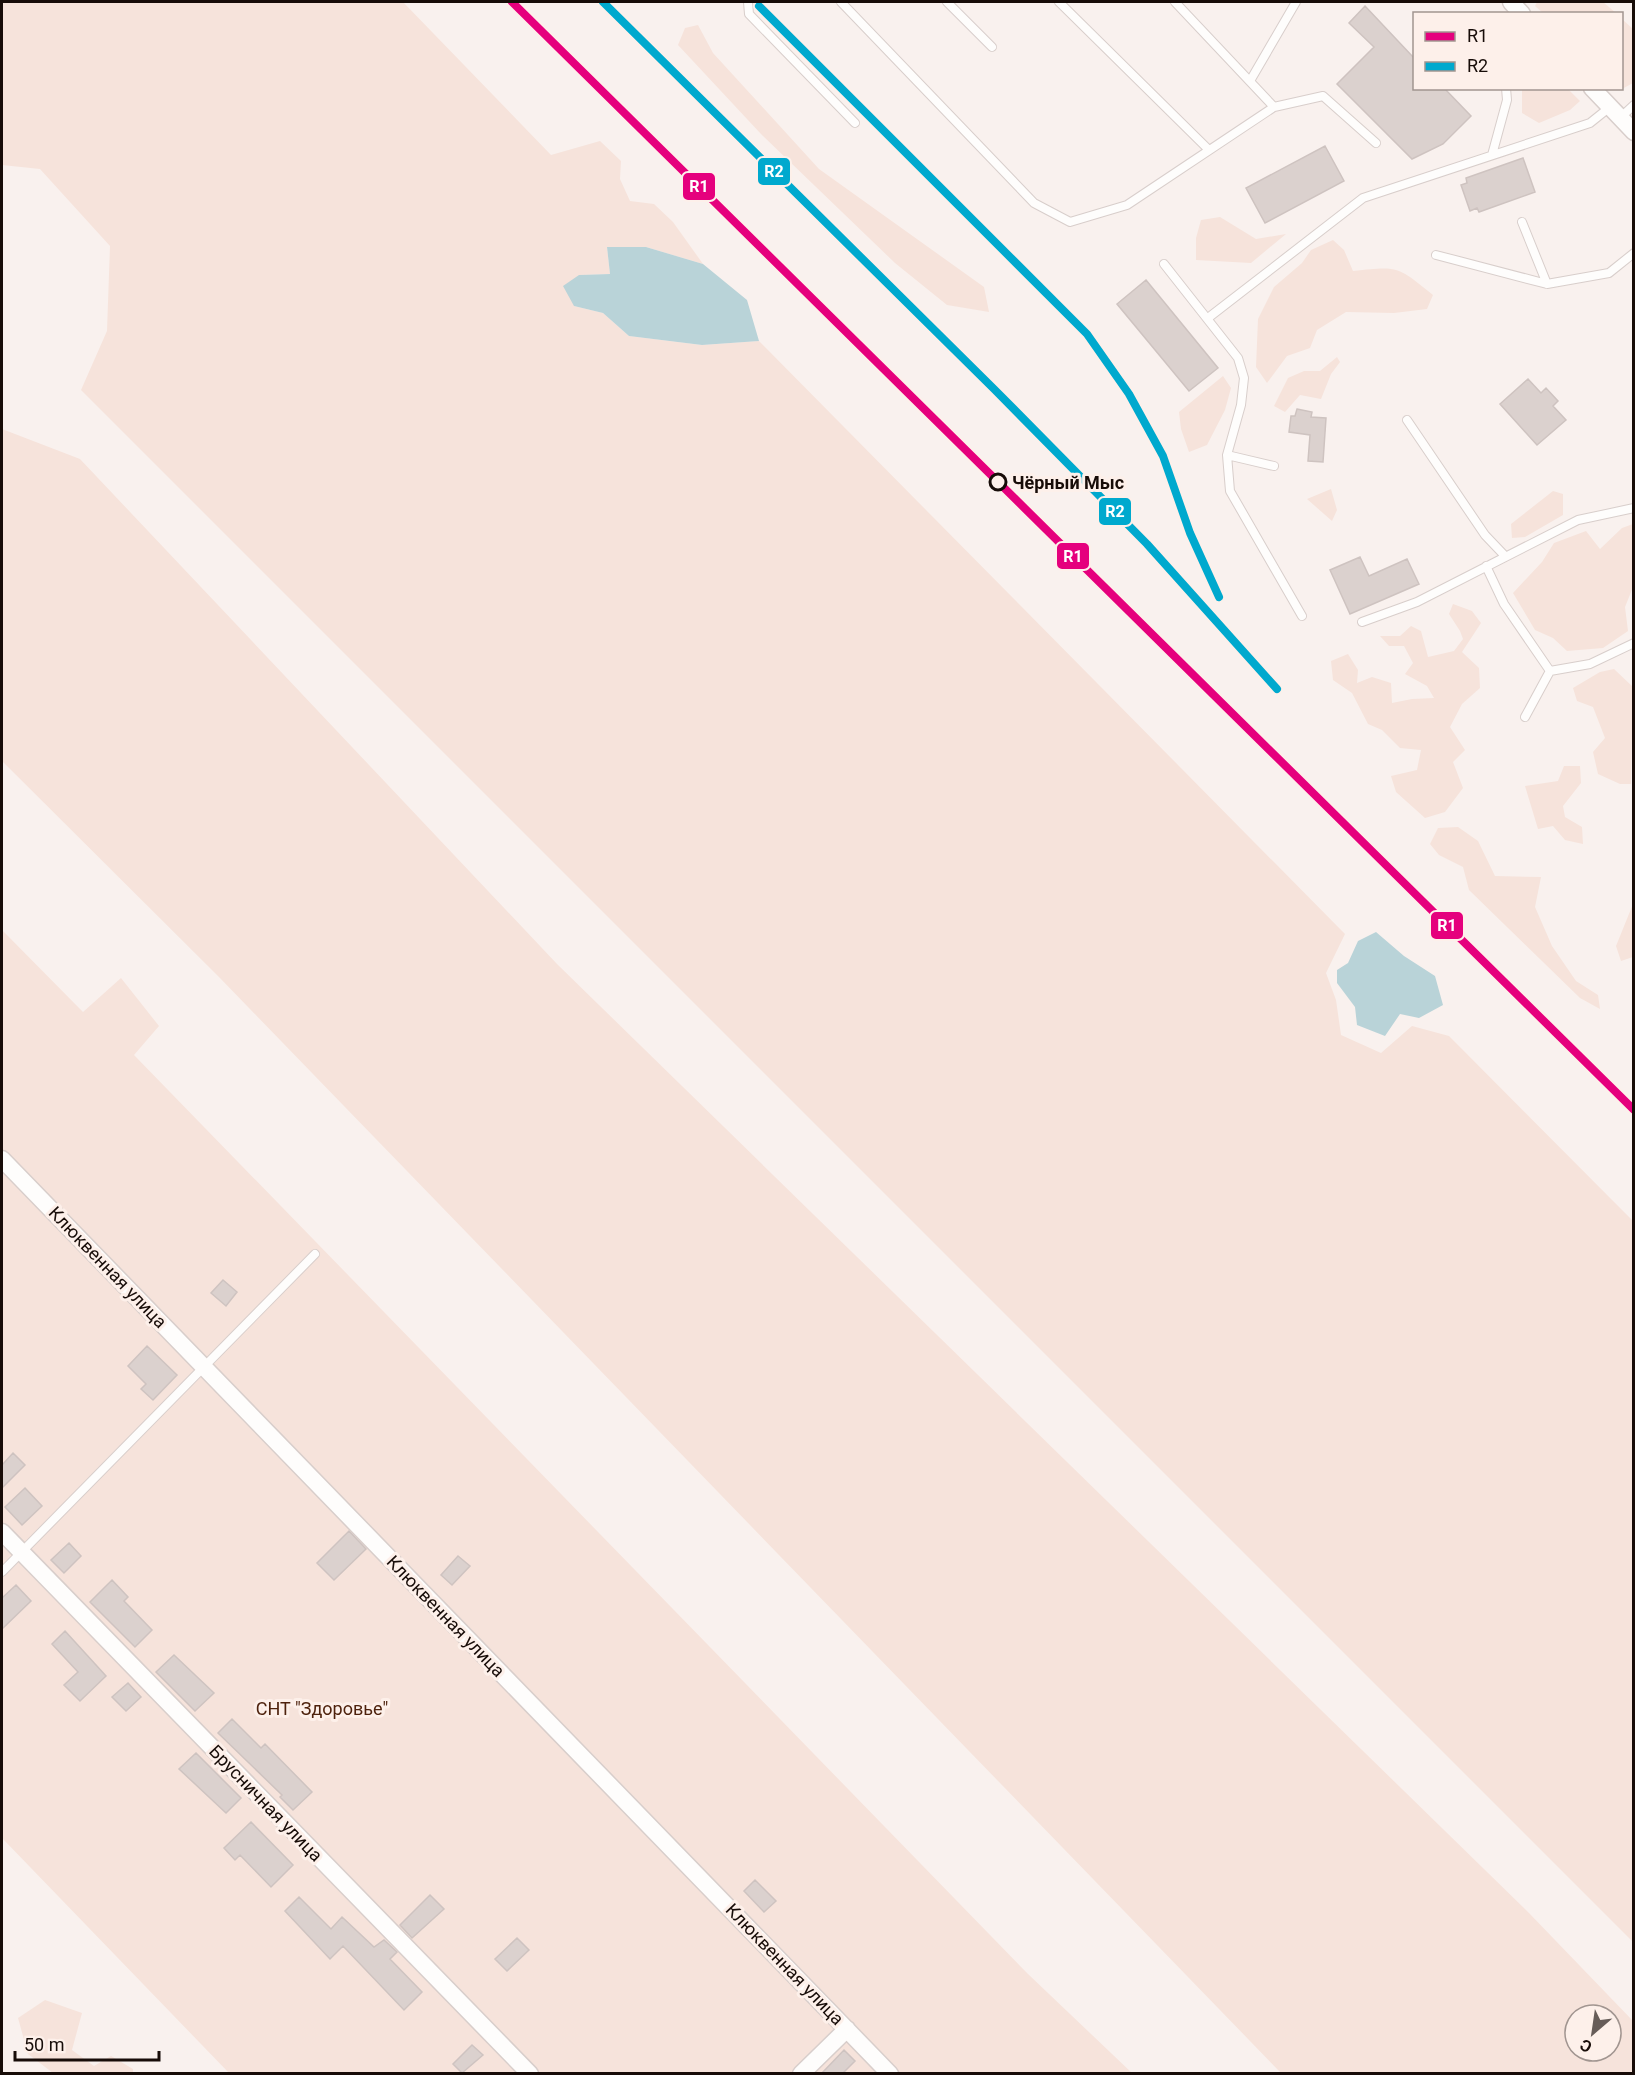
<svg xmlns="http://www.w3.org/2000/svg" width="1635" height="2075" font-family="Roboto,sans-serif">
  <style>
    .green { fill: #f6e3db; fill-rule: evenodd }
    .water { fill: #b9d3d8 }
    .building { fill: #dbd1ce; stroke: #cec3c0; stroke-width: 1.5 }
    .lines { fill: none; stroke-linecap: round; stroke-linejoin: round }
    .service-casing { stroke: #d8cecb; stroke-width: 10 }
    .minor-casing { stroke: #d8cecb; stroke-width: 19 }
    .service { stroke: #fefdfc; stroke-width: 8 }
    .minor { stroke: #fefdfc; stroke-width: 16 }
    .rail-1-casing { stroke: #fdf0ea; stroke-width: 12 }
    .rail-2-casing { stroke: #fdf0ea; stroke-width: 12 }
    .rail-1 { stroke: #e5007d; stroke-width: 8 }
    .rail-2 { stroke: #00a9ce; stroke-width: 8 }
    .stop-dot { fill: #fdf0ea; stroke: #170c08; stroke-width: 3 }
    .labels { text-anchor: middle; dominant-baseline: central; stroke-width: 6; stroke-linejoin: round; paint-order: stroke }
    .stop-label { font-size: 18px; font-weight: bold; fill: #170c08; stroke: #fdf0ea; text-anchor: start }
    .street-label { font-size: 18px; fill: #170c08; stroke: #fdf0ea }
    .park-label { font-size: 18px; fill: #4e220d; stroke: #fdf0ea }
    .line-badge { stroke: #fdf0ea; stroke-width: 2 }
    .badge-label { font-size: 16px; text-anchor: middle; font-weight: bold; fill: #fff }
  </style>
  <rect width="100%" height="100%" fill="#f9f1ee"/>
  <!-- green -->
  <path class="green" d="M2 2H403L551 155 600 141 621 161 620 179 630 201 654 204 673 222 703 264 646 247H607L610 274 580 275 574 306 603 313 629 336 702 345 759 341 1345 934 1326 973 1336 1000 1341 1035 1381 1053 1412 1026 1449 1036 1633 1221V1942L81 390 107 331 110 246 40 169 2 165Z
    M1537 2H1603L1616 13H1543L1535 6Z
    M1622 19 1634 30 1633 83 1622 89Z
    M698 25 713 53 819 169 984 287 989 312 947 305 895 263 761 134 678 45 685 28Z
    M1522 89H1568L1580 101 1570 110 1539 123 1522 113Z
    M1220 217 1256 239 1286 234 1251 263 1196 260V238L1201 220Z
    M1333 240 1344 250 1353 271C1399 266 1397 266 1433 295L1427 309 1394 313 1346 312 1317 330 1310 348 1287 356 1267 383 1256 367 1258 319 1274 287 1302 263 1311 250Z
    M1337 357 1340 362 1331 374 1321 399 1300 395 1285 412 1274 406 1288 378 1304 371H1320Z
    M1223 376 1231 388 1225 410 1207 445 1189 452 1181 429 1179 412Z
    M2 429 80 459 557 964 1529 1913 1633 2021V2073H1281L219 977 2 761ZM1575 2015H1611V2051H1575Z
    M1331 489 1337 510 1332 521 1307 499Z
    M1553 491 1563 494V515L1525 537 1512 538 1511 524Z
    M1633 524V587L1625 607 1628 631 1603 648 1567 651 1553 638 1535 630 1513 593 1542 562 1554 543 1586 531 1600 549 1622 528Z
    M1453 604 1472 611 1481 623 1462 652 1479 668 1480 688 1462 704 1450 727 1465 750 1453 762 1463 788 1445 812 1425 818 1396 792 1391 776 1417 770 1421 750 1400 748 1382 730 1368 724 1352 693 1333 680 1331 661 1348 654 1358 670 1357 683 1372 677 1391 683 1392 703 1412 699 1434 698 1427 686 1405 674 1413 663 1404 646H1389L1380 636H1400L1411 626 1421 631 1428 657 1454 651 1463 639 1460 631 1449 614Z
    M1614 669 1633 687 1631 784H1620L1598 774 1593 752 1605 738 1593 707 1577 701 1573 688 1600 672Z
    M1564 766H1580L1581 783 1563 806 1565 817 1582 827 1583 844 1565 840 1553 826 1538 829 1525 786 1558 781Z
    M1458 827 1478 841 1495 876 1541 877 1535 907 1552 946 1576 981 1598 995 1600 1009 1580 998 1469 890 1463 867 1439 855 1430 844 1438 828Z
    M1633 904V957L1621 961 1616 946Z
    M2 930 83 1012 121 978 159 1026 134 1055 1028 1974 1132 2073H229L2 1838Z
    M45 2000 82 2013 72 2050 94 2066 111 2056 133 2069V2073H53L28 2054 18 2018Z"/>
  <!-- water -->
  <path class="water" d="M607 247H646L703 264 747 300 759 341 702 345 629 336 603 313 574 306 563 286 579 275 610 274Z
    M1376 932 1404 956 1435 976 1443 1005 1419 1018 1400 1014 1385 1036 1357 1025 1355 1007 1337 983V970L1348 963 1358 941Z"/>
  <!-- building -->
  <path class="building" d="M1365 6 1414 58V88H1444L1471 116 1443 144 1412 159 1337 84 1374 47 1349 23Z
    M1325 146 1344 181 1265 223 1246 188Z
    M1523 158 1535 192 1479 212 1477 208 1470 211 1461 185 1467 183 1466 178Z
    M1146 280 1218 368 1189 391 1117 304Z
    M1528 379 1541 393 1546 388 1558 401 1553 406 1566 420 1537 445 1500 404Z
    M1297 409 1312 412 1311 417 1326 418 1323 462 1308 461 1310 435 1289 432 1291 416H1295Z
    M1360 557 1369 576 1407 559 1419 584 1350 614 1330 570Z
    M223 1280 237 1292 226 1306 211 1293Z
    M147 1346 177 1375 153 1400 141 1389 146 1384 128 1366Z
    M13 1453 25 1465 2 1488V1465Z
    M25 1488 42 1506 22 1525 5 1507Z
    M349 1531 366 1549 334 1580 317 1563Z
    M69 1543 81 1556 64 1573 51 1560Z
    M458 1556 470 1566 452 1585 441 1575Z
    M112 1580 128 1597 124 1601 152 1630 135 1647 90 1602Z
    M16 1585 31 1601 2 1629V1598Z
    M65 1631 106 1676 80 1701 64 1685 78 1672 52 1644Z
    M174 1655 214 1693 195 1711 156 1672Z
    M128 1683 141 1697 126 1711 112 1697Z
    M232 1719 261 1748 265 1744 312 1792 293 1810 280 1797 282 1795 218 1733Z
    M196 1753 241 1798 226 1813 179 1769Z
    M251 1822 293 1865 271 1887 240 1855 235 1860 224 1848Z
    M755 1880 776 1901 764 1912 744 1891Z
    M430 1895 444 1909 412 1938 400 1925Z
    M299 1897 331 1929 342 1917 374 1947 384 1940 397 1952 390 1959 422 1992 404 2010 343 1946 330 1959 285 1911Z
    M517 1938 529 1950 507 1971 495 1959Z
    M472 2045 483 2055 462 2073 453 2064Z
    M844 2050 855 2061 843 2073H822Z"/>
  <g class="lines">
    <defs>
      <path id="service" d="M748 2 749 14 855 123
        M841 2 1034 203 1070 222 1127 205 1274 107 1323 96 1376 143
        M947 2 992 47
        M1059 2 1209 150
        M1175 2 1274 107
        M1250 81 1296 2
        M1620 118 1634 105
        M1492 155 1507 100 1506 88
        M1522 222 1547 284
        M1436 255 1547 284 1609 273 1634 253
        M1164 264 1238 358 1244 378 1241 405 1227 455 1230 491 1302 616
        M1208 318 1363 198 1590 123 1610 107
        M1407 420 1485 535 1505 556
        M1227 455 1274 466
        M1486 566 1504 604 1550 671
        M1362 622 1417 602 1578 520 1634 508
        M1550 671 1590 664 1634 643
        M1525 717 1550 671
        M2 1572 315 1254"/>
      <path id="minor" d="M1511 2 1522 14
        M1592 88 1634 132
        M2 1159 890 2074
        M2 1532 530 2074
        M801 2074 847 2029"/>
    </defs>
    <!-- service casing -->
    <use href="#service" class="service-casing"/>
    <!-- minor casing -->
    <use href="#minor" class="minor-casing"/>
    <!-- service -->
    <use href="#service" class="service"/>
    <!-- minor -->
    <use href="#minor" class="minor"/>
    <defs>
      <path id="rail-1" d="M512 2 1634 1110"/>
      <path id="rail-2" d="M603 2 994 389 1147 544 1277 689
        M759 6 1087 334 1129 394 1163 456 1190 533 1219 597"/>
    </defs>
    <!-- rail-1 casing -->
    <use href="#rail-1" class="rail-1-casing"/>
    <!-- rail-2 casing -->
    <use href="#rail-2" class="rail-2-casing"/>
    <!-- rail-1 -->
    <use href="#rail-1" class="rail-1"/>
    <!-- rail-2 -->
    <use href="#rail-2" class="rail-2"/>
  </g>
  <!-- markers -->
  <circle class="stop-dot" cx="998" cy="482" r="8"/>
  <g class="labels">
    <!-- stop labels -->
    <g class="stop-label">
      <text x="1012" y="482">Чёрный Мыс</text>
    </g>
    <!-- street labels -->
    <g class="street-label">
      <text transform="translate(108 1267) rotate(46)">Клюквенная улица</text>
      <text transform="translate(446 1616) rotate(46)">Клюквенная улица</text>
      <text transform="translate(266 1803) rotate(46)">Брусничная улица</text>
      <text transform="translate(785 1964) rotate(46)">Клюквенная улица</text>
    </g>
    <!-- park labels -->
    <g class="park-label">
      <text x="322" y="1708">СНТ "Здоровье"</text>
    </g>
  </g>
  <g class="line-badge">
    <rect x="757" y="157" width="34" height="29" rx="6" fill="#00a9ce"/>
    <rect x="682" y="172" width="34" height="29" rx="6" fill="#e5007d"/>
    <rect x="1098" y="497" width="34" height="29" rx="6" fill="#00a9ce"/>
    <rect x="1056" y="542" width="34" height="28" rx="6" fill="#e5007d"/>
    <rect x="1430" y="911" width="34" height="29" rx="6" fill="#e5007d"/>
  </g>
  <g class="badge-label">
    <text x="774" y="177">R2</text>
    <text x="699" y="192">R1</text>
    <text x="1115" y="517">R2</text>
    <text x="1073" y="562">R1</text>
    <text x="1447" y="931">R1</text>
  </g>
  <!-- border -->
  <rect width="1635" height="2075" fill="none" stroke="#170c08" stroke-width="6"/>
  <!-- legend -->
  <rect x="1413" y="12" width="210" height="78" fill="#fdf0ea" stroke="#a19590" stroke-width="1.5"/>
  <rect x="1425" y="32" width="30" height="9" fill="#e5007d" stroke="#a19590" stroke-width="1.5"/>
  <text x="1467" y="42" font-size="18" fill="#170c08">R1</text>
  <rect x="1425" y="62" width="30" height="9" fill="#00a9ce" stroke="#a19590" stroke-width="1.5"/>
  <text x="1467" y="72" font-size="18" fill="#170c08">R2</text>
  <!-- north arrow -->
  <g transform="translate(1593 2033) rotate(209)"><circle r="28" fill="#fdf0ea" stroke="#a19590" stroke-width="1.5"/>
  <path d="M0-4.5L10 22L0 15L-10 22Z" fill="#665c58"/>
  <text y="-9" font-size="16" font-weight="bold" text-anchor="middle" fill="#170c08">С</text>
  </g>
  <!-- scale -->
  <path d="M15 2051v9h144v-9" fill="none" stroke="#170c08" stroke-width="3"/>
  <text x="24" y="2051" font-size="18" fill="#170c08" stroke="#fdf0ea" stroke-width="4.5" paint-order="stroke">50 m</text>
</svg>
